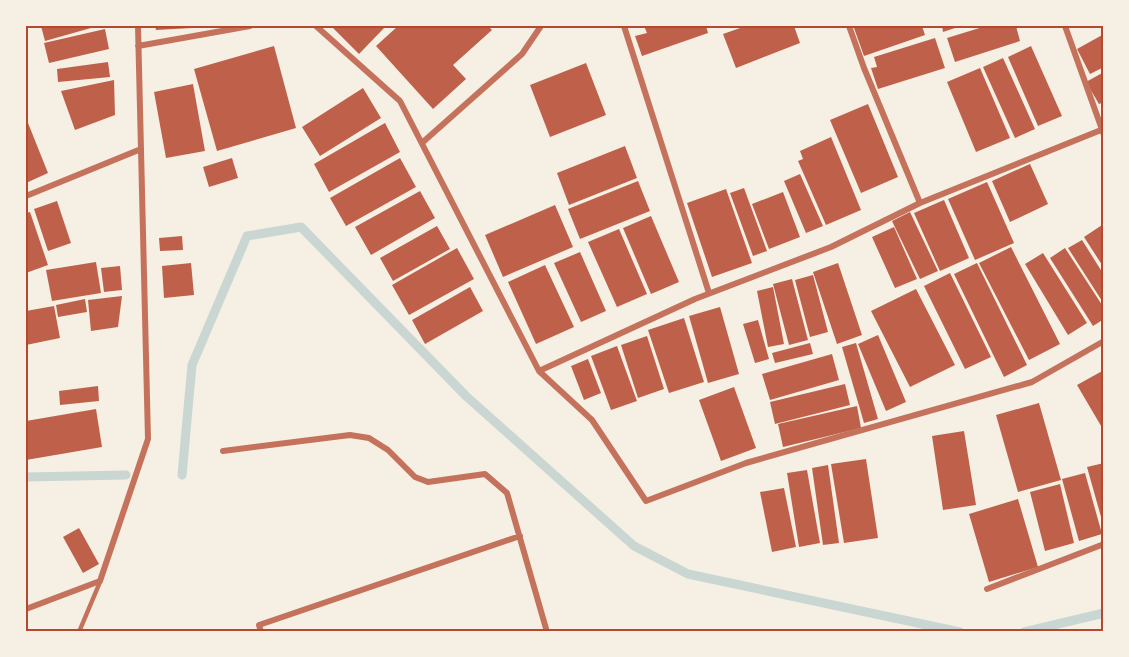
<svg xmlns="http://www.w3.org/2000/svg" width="1129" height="657" font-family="Montserrat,sans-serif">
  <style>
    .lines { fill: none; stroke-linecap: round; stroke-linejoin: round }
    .stream { stroke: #c9d6d2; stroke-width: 9 }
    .building { fill: #bf614a }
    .service { stroke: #c5725c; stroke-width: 4.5 }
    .minor { stroke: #c5725c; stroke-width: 6 }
    .neatline { fill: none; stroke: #b5482f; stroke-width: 2 }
  </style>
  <rect width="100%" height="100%" fill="#f6efe4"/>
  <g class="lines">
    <!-- stream -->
    <path class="stream" d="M182 475 192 365 247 236 301 227 466 396 634 546 688 574 960 632
      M26 477 126 475
      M1024 632 1104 613"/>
  </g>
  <!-- building -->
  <path class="building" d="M41 26H98L45 41Z
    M155 26H210V27L156 30Z
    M331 26H386L359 54Z
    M398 26H488L492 30 453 65 466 79 433 109 376 46Z
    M644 26H706L708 33 642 56 635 36 647 33Z
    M746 26H794L800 43 736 68 723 34Z
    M861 26H922L925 35 864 56 854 28Z
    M942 26H961L943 32Z
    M986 26H1016L1020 41 955 62 947 38Z
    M105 29 109 49 49 63 44 43Z
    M1104 34V67L1090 74 1077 49Z
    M935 38 945 68 878 89 871 68 877 67 874 57Z
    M274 46 296 128 217 151 194 69Z
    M1031 46 1062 116 1038 126 1008 57Z
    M1003 58 1035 129 1015 138 983 67Z
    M108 62 110 77 58 82 57 69Z
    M586 63 606 115 550 137 530 85Z
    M980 68 1010 138 976 152 947 82Z
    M1104 72V102L1099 104 1086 82Z
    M114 80 115 115 75 130 61 91Z
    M193 84 205 151 166 158 154 92Z
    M363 88 381 118 320 156 302 127Z
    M868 104 898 177 861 193 830 120Z
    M26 118 48 173 26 183Z
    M385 123 400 152 329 192 314 164Z
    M831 137 861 210 826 225 798 161 803 159 800 151Z
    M625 146 637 178 569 205 557 173Z
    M232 158 238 178 209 187 203 167Z
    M400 158 416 187 346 226 330 198Z
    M1030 164 1048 204 1010 222 992 181Z
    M800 174 823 226 806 233 784 181Z
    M638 181 650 211 580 239 568 209Z
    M987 182 1014 243 975 260 948 199Z
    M744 188 767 251 753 256 730 193Z
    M726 189 752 263 712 277 687 203Z
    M420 191 435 218 371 255 355 227Z
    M783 192 800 237 769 249 752 204Z
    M944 200 969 258 940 271 914 213Z
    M57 201 71 243 48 251 34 209Z
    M555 205 573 247 503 277 485 235Z
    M30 212 48 265 26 273V213Z
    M910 212 938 271 920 279 892 221Z
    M651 216 679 282 651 294 623 228Z
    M1102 225 1104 228V268L1084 237Z
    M437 226 450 249 393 281 380 258Z
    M894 227 917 279 895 288 872 237Z
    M619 229 647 294 617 307 588 242Z
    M182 236 183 250 160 251 159 238Z
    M1082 240 1104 275V304L1068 248Z
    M1011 247 1060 344 1029 360 979 263Z
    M457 248 474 279 409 315 392 285Z
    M1065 248 1104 308V319L1093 326 1050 258Z
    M580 252 606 311 581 322 554 263Z
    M1043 253 1087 323 1068 335 1025 264Z
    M96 262 101 293 52 301 46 270Z
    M191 263 194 295 164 298 162 266Z
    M838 263 862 335 837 344 813 272Z
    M977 263 1027 365 1004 377 954 274Z
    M545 265 574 327 536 344 508 282Z
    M120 266 122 290 104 292 101 268Z
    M950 273 991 357 965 369 924 286Z
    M813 275 828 332 810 337 795 280Z
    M792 279 808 340 789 345 773 284Z
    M470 287 483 311 425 344 412 320Z
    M773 287 784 344 768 347 757 291Z
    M916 289 955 365 910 387 871 311Z
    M122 296 118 327 91 331 88 300Z
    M85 299 87 312 58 317 56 305Z
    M54 306 60 338 26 345V311Z
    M720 307 739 374 708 383 689 316Z
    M684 318 704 382 669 393 648 330Z
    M758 320 769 359 755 363 743 324Z
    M878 335 906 402 886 411 858 344Z
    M647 336 664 389 638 398 621 345Z
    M810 343 813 354 775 363 772 353Z
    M856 343 878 419 864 423 842 347Z
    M617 346 637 401 611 410 591 356Z
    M832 354 839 380 770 400 762 374Z
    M588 359 601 393 584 400 571 366Z
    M1104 370V431L1077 385Z
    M845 384 850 405 775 424 770 402Z
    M98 386 99 401 60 405 59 391Z
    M734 387 756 448 721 461 699 400Z
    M1039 403 1061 480 1018 492 996 415Z
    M857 406 861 428 783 447 778 424Z
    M96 409 102 447 26 460V421Z
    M964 431 976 505 943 510 932 436Z
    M866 459 878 538 844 543 831 464Z
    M1104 463V524H1103L1087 467Z
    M828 465 839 543 823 545 812 468Z
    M807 470 820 543 799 547 787 473Z
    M1085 473 1102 534 1079 541 1062 479Z
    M1060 484 1074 543 1045 551 1030 492Z
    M784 488 796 547 772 552 760 492Z
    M1018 499 1038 567 989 582 969 514Z
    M79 528 99 564 83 573 63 537Z"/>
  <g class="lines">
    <!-- service -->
    <path class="service" d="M79 632 100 582"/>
    <!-- minor -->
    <path class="minor" d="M316 26 400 101 539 371 592 420 646 501 746 463 1032 382 1104 341
      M624 26 709 293
      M849 26 864 68 920 203
      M1065 26 1104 135
      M138 46 250 26
      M423 142 522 54 541 26
      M26 196 141 149
      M539 371 695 299 831 247 920 203 1101 130
      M223 451 350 435 369 438 388 450 415 477 428 482 485 474 507 493 547 632
      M987 589 1104 544
      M26 609 100 581 148 439 138 26
      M261 632 259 625 520 536"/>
  </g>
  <!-- border -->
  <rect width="1129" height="657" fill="none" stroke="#f6efe4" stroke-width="54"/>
  <rect x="27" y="27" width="1075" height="603" class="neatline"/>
</svg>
